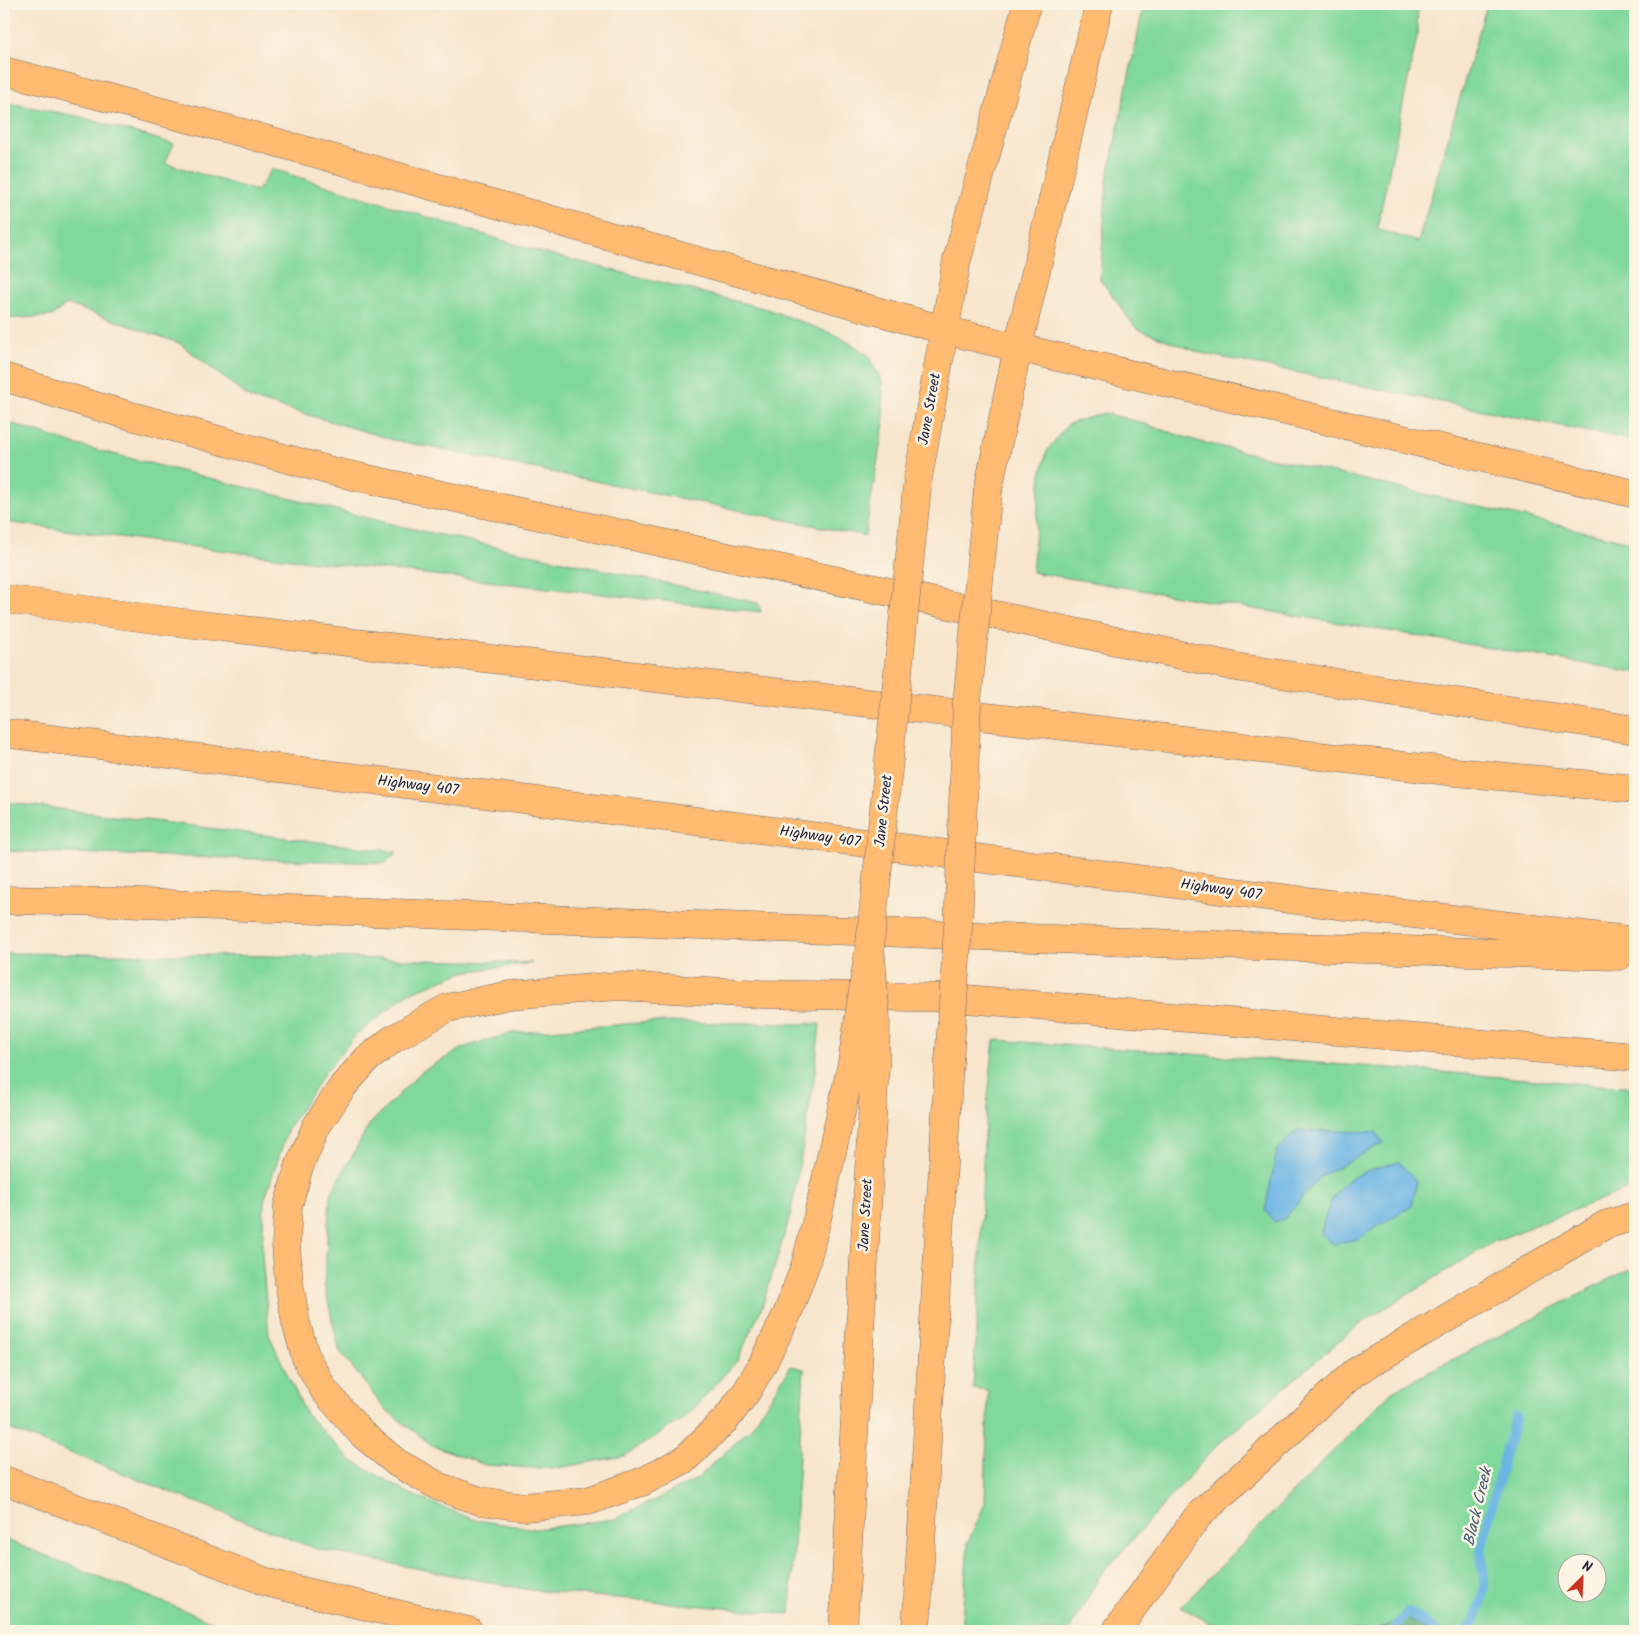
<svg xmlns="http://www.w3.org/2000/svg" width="1639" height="1635" font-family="Kalam,sans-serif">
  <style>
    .green { fill: #81d89b; stroke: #527d6b; fill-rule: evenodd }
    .forest { fill: #68b883; stroke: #456d5f }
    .water { fill: #6bb5e4; stroke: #466c90 }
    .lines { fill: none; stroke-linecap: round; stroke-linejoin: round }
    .stream { stroke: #6bb5e4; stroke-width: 10 }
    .major-casing { stroke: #6d666e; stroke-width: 29 }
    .highway-casing { stroke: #6d666e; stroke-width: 29 }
    .major { stroke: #febb71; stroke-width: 28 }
    .highway { stroke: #febb71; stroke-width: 28 }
    .major-bridge-casing { stroke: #6d666e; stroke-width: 29; stroke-linecap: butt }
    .highway-bridge-casing { stroke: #6d666e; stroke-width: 29; stroke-linecap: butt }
    .major-bridge { stroke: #febb71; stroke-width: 28 }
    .highway-bridge { stroke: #febb71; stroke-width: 28 }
    .labels { text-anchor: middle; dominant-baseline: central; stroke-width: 5; stroke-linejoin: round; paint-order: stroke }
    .street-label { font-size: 15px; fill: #22223b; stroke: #fcf5e5 }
    .water-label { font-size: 16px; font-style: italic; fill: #3c5576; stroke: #fcf5e5 }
  </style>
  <rect width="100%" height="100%" fill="#fcf5e5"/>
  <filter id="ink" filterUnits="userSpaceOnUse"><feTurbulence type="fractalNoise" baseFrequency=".02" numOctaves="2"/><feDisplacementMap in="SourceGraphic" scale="10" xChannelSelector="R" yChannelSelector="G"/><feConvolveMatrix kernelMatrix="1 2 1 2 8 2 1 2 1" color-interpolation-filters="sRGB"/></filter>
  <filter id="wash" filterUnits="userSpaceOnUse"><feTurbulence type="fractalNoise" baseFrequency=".0096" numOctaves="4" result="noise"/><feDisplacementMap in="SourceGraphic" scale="20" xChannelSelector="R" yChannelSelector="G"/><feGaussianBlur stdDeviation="1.12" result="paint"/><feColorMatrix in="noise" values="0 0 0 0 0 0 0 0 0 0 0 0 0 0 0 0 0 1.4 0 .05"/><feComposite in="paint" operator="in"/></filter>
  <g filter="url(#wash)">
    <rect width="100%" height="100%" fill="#f7e5cc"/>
    <!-- green -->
    <path class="green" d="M1144 4H1418L1417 37 1377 229 1418 242 1487 4 1635 5V441L1200 353 1136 328 1100 279 1107 181Z
      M4 102 81 117 174 144 165 163 257 191 272 169 537 251 767 309 838 336 868 355 882 382 884 423 865 536 394 440 250 398 179 343 67 304 52 316 4 319Z
      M1104 413 1135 421 1197 441 1635 543V672L1032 572 1041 474 1047 451 1068 424Z
      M4 421 77 445 404 527 758 603 761 612 265 556 4 522Z
      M4 802 397 852 386 863 4 851Z
      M4 953 284 956 532 963 463 972 409 993 356 1035 325 1072 288 1129 264 1201 262 1255 269 1335 306 1414 351 1460 412 1495 475 1520 535 1529 615 1519 697 1479 751 1428 791 1366 804 1369 790 1614 530 1590 316 1549 4 1427Z
      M651 1022 820 1024 814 1080 791 1213 762 1307 737 1361 686 1417 624 1456 552 1469 485 1465 432 1445 384 1408 339 1350 324 1284 330 1196 369 1125 421 1072 465 1047 512 1033Z
      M994 1040 1417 1070 1635 1088V1186L1495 1241 1358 1325 1216 1446 1099 1577 1069 1631H961L968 1543 985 1503 988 1390 973 1388 980 1257 984 1136Z
      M1635 1269V1631H1225L1181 1607 1392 1391 1623 1272ZM1566 1562H1596V1592H1566Z
      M4 1539 236 1631H4Z"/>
    <!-- forest -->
    <path class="forest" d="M1407 1619 1429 1631H1369Z"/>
    <!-- water -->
    <path class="water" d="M1297 1130 1376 1132 1383 1143 1320 1177 1284 1219 1274 1222 1265 1210 1277 1151Z
      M1399 1162 1417 1182 1412 1205 1358 1239 1333 1244 1321 1233C1323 1224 1325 1215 1329 1207 1340 1175 1371 1169 1399 1162Z"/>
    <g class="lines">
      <!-- stream -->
      <path class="stream" d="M1393 1631 1408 1612 1437 1631
        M1466 1631 1474 1623 1485 1590 1481 1551 1503 1460 1516 1416"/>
    </g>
  </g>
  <g filter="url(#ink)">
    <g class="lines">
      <defs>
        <path id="major" d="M918 478 957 260 1027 4
          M988 490 1018 347 1099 4
          M843 1631 875 1066
          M916 1631 949 1062"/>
        <path id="highway" d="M4 71 243 133 944 330 1635 494
          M4 377 92 405 331 471 1236 667 1635 730
          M4 599 168 621 1456 772 1635 789
          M4 733 751 828 1289 899 1635 941
          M4 900 116 902 1180 944 1619 956
          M852 1063 817 1219 805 1266 788 1312 763 1363 747 1391 727 1418 685 1459 644 1481 588 1501 525 1507 480 1501 440 1487 397 1463 362 1434 324 1390 306 1358 296 1323 289 1283 286 1245 288 1206 299 1167 316 1127 343 1086 367 1059 393 1039 447 1008 510 995 617 986 761 994 955 998 1635 1057
          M4 1480 269 1583 469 1631
          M1116 1631 1198 1516 1355 1372 1605 1225 1635 1216"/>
      </defs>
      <!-- major casing -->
      <use href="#major" class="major-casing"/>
      <!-- highway casing -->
      <use href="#highway" class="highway-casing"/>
      <!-- major -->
      <use href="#major" class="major"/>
      <!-- highway -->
      <use href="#highway" class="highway"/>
      <defs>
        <path id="major-bridge" d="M949 1062 958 928 967 703 988 490
          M875 1066 876 1020 870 944 918 478"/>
        <path id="highway-bridge" d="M852 1063 870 944"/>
      </defs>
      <!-- major-bridge casing -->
      <use href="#major-bridge" class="major-bridge-casing"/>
      <!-- highway-bridge casing -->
      <use href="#highway-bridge" class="highway-bridge-casing"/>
      <!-- major-bridge -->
      <use href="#major-bridge" class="major-bridge"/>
      <!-- highway-bridge -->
      <use href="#highway-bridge" class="highway-bridge"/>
    </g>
  </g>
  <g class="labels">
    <!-- street labels -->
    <g class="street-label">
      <text transform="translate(930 409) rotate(-80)">Jane Street</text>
      <text transform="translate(418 786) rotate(7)">Highway 407</text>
      <text transform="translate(884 811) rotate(-84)">Jane Street</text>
      <text transform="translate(820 837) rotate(8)">Highway 407</text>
      <text transform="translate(1221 890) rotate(8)">Highway 407</text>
      <text transform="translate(866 1215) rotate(-87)">Jane Street</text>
    </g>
    <!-- water labels -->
    <g class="water-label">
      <text transform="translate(1478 1507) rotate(-77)">Black Creek</text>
    </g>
  </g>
  <!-- margin -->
  <rect width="1639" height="1635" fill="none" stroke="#fcf5e5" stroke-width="20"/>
  <!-- north arrow -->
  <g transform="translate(1582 1578) rotate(24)"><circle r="24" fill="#fcf5e5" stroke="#a5a1a1"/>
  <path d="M0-4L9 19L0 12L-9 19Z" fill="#c8321e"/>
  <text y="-8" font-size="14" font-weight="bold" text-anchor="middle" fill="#22223b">N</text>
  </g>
</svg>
